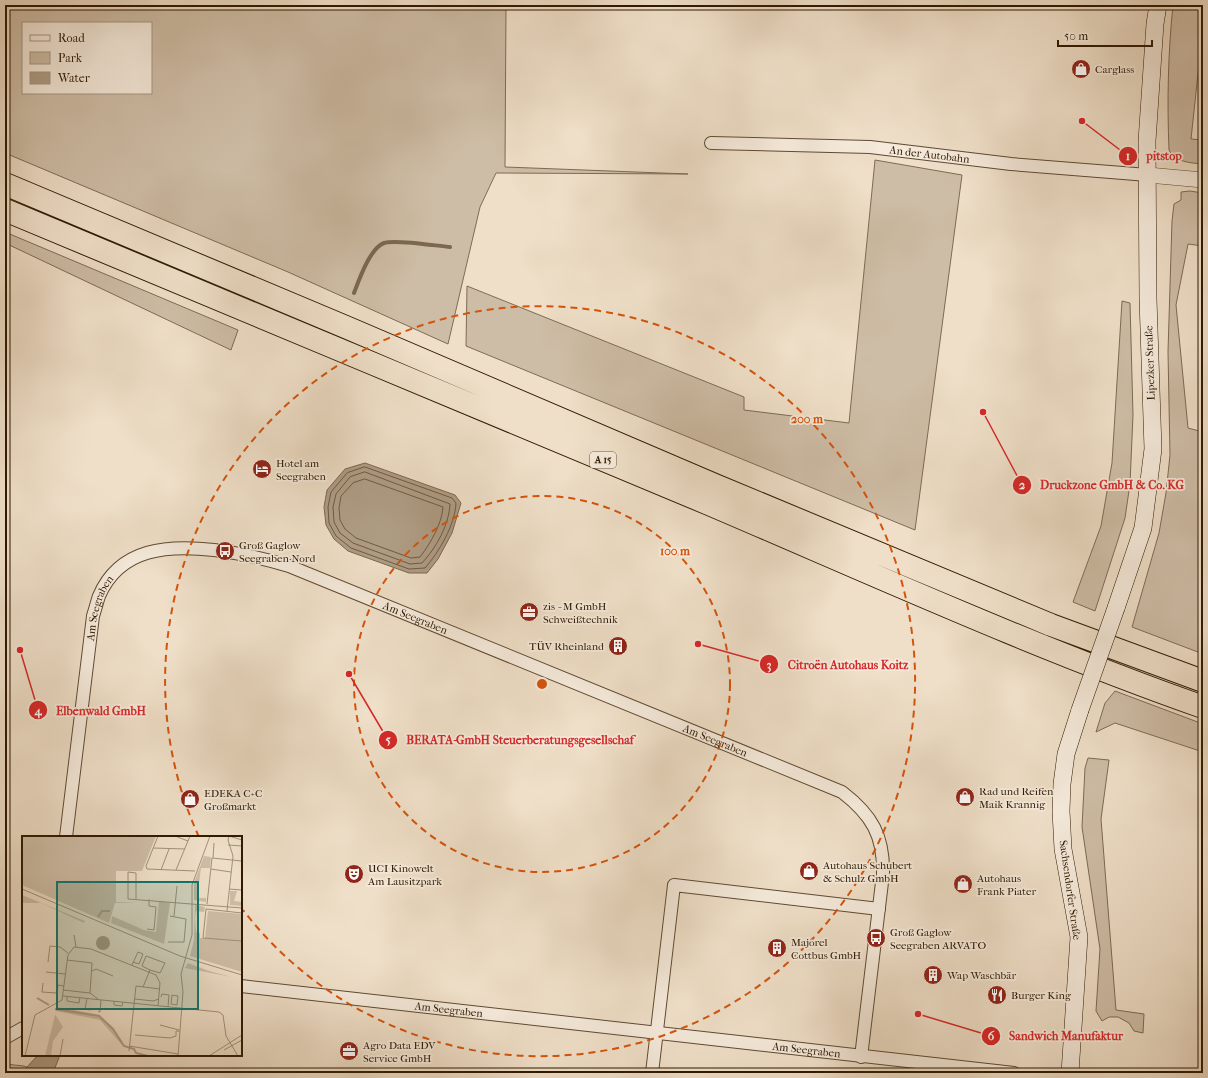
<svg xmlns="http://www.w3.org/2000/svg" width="1208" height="1078" font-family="'IM FELL French Canon',serif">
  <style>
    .green { fill: #cebda6; stroke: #7e6b53; fill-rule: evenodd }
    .water { fill: #ae9c84; stroke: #7b684f }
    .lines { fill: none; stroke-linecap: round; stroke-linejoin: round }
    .shore { stroke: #6e5a42; stroke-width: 1 }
    .stream { stroke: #7b684f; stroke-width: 4 }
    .minor-casing { stroke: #5f4a32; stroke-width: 14 }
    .tertiary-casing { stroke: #5f4a32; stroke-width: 16 }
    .secondary-casing { stroke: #2f1900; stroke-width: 18 }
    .motorway-casing { stroke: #2f1900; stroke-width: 24 }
    .minor { stroke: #f5eadb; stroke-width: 12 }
    .tertiary { stroke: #f5eadb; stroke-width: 15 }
    .secondary { stroke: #f5eadb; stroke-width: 17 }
    .motorway { stroke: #efdfc8; stroke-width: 22 }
    .secondary-bridge-casing { stroke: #2f1900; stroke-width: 18; stroke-linecap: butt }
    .secondary-bridge { stroke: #f5eadb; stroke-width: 17 }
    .ring { fill: none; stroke: #d6530b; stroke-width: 2; stroke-dasharray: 7 5 }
    .labels { text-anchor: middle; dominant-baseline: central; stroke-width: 3.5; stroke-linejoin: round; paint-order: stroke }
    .shield { fill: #f5eadb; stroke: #6a5842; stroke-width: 1 }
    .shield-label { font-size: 10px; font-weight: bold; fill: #2f1900 }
    .poi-label { font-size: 11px; fill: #2f1900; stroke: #f5eadb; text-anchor: start }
    .street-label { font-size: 11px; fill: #2f1900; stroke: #f5eadb }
    .inset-river { fill: none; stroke: #ae9c84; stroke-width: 2 }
    .inset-road { fill: none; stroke: #a29078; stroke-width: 1 }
    .view { fill: #0f766e; fill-opacity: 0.15; stroke: #0f766e; stroke-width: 2 }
    .inset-edge { fill: none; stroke: #2f1900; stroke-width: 2 }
    .centre { fill: #d6530b; stroke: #f5eadb; stroke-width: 2 }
    .ring-label { font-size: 12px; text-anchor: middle; font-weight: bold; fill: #d6530b; stroke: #f5eadb; stroke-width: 3.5; stroke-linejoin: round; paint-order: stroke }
    .leader { fill: none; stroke: #d62828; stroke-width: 1.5 }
    .callout-dot { fill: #d62828; stroke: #f5eadb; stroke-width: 1.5 }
    .mark-label { font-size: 12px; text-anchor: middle; font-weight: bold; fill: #fff }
    .callout-label { font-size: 12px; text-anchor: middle; font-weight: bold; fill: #d62828; stroke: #f5eadb; stroke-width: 3.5; stroke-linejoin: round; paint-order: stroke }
  </style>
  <rect width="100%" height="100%" fill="#efdfc8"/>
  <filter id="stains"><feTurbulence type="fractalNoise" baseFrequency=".005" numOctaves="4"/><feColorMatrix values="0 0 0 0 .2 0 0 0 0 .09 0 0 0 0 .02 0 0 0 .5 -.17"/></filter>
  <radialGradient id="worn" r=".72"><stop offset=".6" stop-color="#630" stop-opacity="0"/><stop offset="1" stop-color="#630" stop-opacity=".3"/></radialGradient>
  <!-- green -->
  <path class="green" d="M5 5H506L505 167 688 174 496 173 480 207 448 344 288 272 5 153ZM23 23H151V93H23Z
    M1173 5H1203V27L1191 139 1203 140V164C1191 163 1174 162 1169 150 1167 101 1168 53 1173 5Z
    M875 160 962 175 915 530 466 346 467 286 744 397V410L849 423Z
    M1190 191 1203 193V246L1188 244 1176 305 1188 428 1203 432V654L1132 627 1159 533 1166 493 1170 455 1168 352 1172 221 1174 204 1181 200V192Z
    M5 232 238 330 231 350 5 243Z
    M1122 301 1130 303 1133 415 1130 484 1125 518 1095 611 1073 602 1101 526 1112 463Z
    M1115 691 1203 724V752L1115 723 1096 732 1105 703Z
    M1088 758 1109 760 1101 819 1116 1010 1144 1014 1143 1033 1134 1031 1129 1023 1118 1017H1109L1102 1021 1096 1011 1100 949 1082 827 1085 768Z
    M5 1064 24 1066 42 1073H5Z"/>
  <!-- water -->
  <path class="water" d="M365 463 455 495 461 503 452 533 438 559 427 573H409L348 551 334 539 326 525 324 507 327 490 345 469Z
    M38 1055H60L53 1073H29L27 1067Z"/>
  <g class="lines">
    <!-- shore -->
    <path class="shore" d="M365 467 452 498 456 503C455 525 439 552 425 568L409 569 351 548 336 536 329 523 328 507 331 492 347 473Z
      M365 472 450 504C449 525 436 548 422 563L410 564 353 543 340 533 334 522 333 507 336 494 350 477Z
      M365 479 443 507C442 524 430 544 420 557L411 558 356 538 345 529 340 520 339 508 341 496 353 483Z"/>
    <!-- stream -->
    <path class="stream" d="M354 293C359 280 370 248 384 243 395 239 437 246 450 247"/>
    <defs>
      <g id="minor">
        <path id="s1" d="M711 143 870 147 1011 164 1148 175"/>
        <path id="s2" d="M66 837 93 616C95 610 97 602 99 596 120 547 169 545 214 550 240 553 265 559 289 566L842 792C872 815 884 836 883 874L861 1057"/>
        <path id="s3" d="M241 986 1014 1073"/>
        <path d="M5 1038 23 1028"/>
        <path d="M652 1073 674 885 879 909"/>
      </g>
      <path id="tertiary" d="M1148 175 1203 180"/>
      <path id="secondary" d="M1116 608 1143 528 1153 449 1148 299 1147 141 1155 24 1158 5
        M1070 1073 1079 937 1063 849 1061 811 1062 784 1066 754 1080 710"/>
      <path id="motorway" d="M5 184 348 328 715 485 1051 625 1203 681
        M5 210C240 308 474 406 709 504 873 574 1035 648 1203 707"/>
    </defs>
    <!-- minor casing -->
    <use href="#minor" class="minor-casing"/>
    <!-- tertiary casing -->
    <use href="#tertiary" class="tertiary-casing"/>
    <!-- secondary casing -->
    <use href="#secondary" class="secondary-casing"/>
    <!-- motorway casing -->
    <use href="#motorway" class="motorway-casing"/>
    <!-- minor -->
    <use href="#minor" class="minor"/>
    <!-- tertiary -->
    <use href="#tertiary" class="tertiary"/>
    <!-- secondary -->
    <use href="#secondary" class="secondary"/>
    <!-- motorway -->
    <use href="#motorway" class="motorway"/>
    <defs>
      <path id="secondary-bridge" d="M1080 710 1116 608"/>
    </defs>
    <!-- secondary-bridge casing -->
    <use href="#secondary-bridge" class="secondary-bridge-casing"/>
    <!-- secondary-bridge -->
    <use href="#secondary-bridge" class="secondary-bridge"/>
  </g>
  <!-- distance rings -->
  <g class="ring">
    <circle cx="542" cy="684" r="188"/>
    <path d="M199 837A375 375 0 1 1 243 910"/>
  </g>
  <!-- icons -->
  <defs>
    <symbol id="shop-disc" viewBox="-11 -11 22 22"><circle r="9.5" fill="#8f2418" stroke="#f5eadb"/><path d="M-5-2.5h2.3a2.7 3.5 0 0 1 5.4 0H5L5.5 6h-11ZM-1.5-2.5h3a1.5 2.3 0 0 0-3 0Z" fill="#fff"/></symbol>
    <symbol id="hotel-disc" viewBox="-11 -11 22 22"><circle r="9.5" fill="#8f2418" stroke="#f5eadb"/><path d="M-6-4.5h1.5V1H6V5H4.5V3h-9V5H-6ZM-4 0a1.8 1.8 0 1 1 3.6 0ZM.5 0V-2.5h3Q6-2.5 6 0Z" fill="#fff"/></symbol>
    <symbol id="bus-disc" viewBox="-11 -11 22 22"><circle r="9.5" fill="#8f2418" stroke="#f5eadb"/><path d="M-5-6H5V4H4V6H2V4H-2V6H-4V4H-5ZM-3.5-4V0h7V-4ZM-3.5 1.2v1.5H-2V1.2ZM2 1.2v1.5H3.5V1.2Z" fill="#fff"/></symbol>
    <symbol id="office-disc" viewBox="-11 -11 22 22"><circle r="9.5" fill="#8f2418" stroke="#f5eadb"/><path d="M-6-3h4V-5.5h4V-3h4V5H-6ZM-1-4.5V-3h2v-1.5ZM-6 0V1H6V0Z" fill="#fff"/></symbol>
    <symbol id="building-disc" viewBox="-11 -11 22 22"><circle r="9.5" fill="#8f2418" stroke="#f5eadb"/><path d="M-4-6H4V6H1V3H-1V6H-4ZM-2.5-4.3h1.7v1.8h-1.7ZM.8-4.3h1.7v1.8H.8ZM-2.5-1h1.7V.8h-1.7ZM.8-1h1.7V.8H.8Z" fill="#fff"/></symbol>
    <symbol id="theatre-disc" viewBox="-11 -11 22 22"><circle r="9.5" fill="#8f2418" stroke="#f5eadb"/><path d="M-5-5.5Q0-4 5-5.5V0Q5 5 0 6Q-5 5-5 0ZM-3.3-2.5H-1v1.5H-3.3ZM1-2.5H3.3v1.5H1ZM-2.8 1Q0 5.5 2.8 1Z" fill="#fff"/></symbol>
    <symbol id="restaurant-disc" viewBox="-11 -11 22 22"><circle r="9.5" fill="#8f2418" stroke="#f5eadb"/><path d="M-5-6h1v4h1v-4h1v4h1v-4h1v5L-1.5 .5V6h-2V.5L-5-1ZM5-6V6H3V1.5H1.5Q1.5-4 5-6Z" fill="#fff"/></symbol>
  </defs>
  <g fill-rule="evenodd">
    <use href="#shop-disc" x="1070" y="58" width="22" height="22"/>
    <use href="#hotel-disc" x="251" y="458" width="22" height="22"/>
    <use href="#bus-disc" x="214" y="540" width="22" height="22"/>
    <use href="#office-disc" x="518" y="601" width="22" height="22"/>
    <use href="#building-disc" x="607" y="635" width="22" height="22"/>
    <use href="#shop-disc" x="954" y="786" width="22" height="22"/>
    <use href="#shop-disc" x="179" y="788" width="22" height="22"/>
    <use href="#shop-disc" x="798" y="860" width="22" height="22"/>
    <use href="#theatre-disc" x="343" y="863" width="22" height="22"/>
    <use href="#shop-disc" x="952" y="873" width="22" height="22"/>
    <use href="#bus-disc" x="865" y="927" width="22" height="22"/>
    <use href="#building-disc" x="766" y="937" width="22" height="22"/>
    <use href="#building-disc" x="922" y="964" width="22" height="22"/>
    <use href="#restaurant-disc" x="986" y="984" width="22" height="22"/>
    <use href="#office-disc" x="338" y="1040" width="22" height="22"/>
  </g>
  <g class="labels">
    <!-- shield labels -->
    <rect class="shield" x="590" y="452" width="26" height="16" rx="3"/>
    <g class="shield-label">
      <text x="603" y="460">A 15</text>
    </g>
    <!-- poi labels -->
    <g class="poi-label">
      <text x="1095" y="69">Carglass</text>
      <text x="276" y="463">Hotel am<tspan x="276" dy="13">Seegraben</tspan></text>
      <text x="239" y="545">Groß Gaglow<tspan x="239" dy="13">Seegraben Nord</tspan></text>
      <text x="543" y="606">zis - M GmbH<tspan x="543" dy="13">Schweißtechnik</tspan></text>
      <text x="604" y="646" text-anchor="end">TÜV Rheinland</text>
      <text x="979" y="791">Rad und Reifen<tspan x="979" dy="13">Maik Krannig</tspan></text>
      <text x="204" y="793">EDEKA C+C<tspan x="204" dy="13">Großmarkt</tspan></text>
      <text x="823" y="865">Autohaus Schubert<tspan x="823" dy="13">&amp; Schulz GmbH</tspan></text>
      <text x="368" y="868">UCI Kinowelt<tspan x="368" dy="13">Am Lausitzpark</tspan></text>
      <text x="977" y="878">Autohaus<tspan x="977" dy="13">Frank Piater</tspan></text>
      <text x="890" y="932">Groß Gaglow<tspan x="890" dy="13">Seegraben ARVATO</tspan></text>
      <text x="791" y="942">Majorel<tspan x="791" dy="13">Cottbus GmbH</tspan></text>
      <text x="947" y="975">Wap Waschbär</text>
      <text x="1011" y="995">Burger King</text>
      <text x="363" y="1045">Agro Data EDV<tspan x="363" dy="13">Service GmbH</tspan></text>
    </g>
    <!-- street labels -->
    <g class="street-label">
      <text stroke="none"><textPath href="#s1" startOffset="219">An der Autobahn</textPath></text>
      <text transform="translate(1150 363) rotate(-92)">Lipezker Straße</text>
      <text stroke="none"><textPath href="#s2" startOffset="232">Am Seegraben</textPath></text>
      <text stroke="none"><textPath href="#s2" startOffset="591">Am Seegraben</textPath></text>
      <text stroke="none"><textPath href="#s2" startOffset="915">Am Seegraben</textPath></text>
      <text transform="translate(1070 890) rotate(82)">Sachsendorfer Straße</text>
      <text stroke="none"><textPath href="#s3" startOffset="209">Am Seegraben</textPath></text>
      <text stroke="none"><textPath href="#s3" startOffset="569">Am Seegraben</textPath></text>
    </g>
  </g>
  <!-- overview -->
  <g transform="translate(22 836)">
    <rect width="220" height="220" fill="#efdfc8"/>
    <path d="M0 0H134L120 35H94V66L116 67H93L87 87 0 49ZM182 20 189 21 188 32H179L175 62H184V66L172 64V47ZM208 55H215L212 65 220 66V70L208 69ZM0 59 63 85 62 87 19 67H0ZM137 65 148 67 142 108 89 87 90 80 122 94 134 96ZM173 69 183 71 182 76 174 75 173 82 174 96 178 97V102H183L186 75 220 78V136L168 120 172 104ZM166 127 187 135 210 141 163 132ZM35 171 78 179 92 193 100 209 78 184 34 175 33 178 41 191 31 205 29 220H23Z" fill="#cebda6"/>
    <path d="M74 107a7 7 0 1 1 14 0a7 7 0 1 1-14 0Z" fill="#ae9c84"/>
    <path class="inset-river" d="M76 81 80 75H88M15 162 27 169M33 173 77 180 91 193 102 210 112 213 114 217 126 220"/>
    <path class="inset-road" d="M136 0 124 30 125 33 173 35M153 0 166 5M206 9 220 10M131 12 163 13M191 22 192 7M189 33 209 36M139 34 147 13M154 34 168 0M0 53 158 120 220 139M207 53 220 54M114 63V37L106 36V63L220 72M185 68 190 22 220 25M205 75 211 20 206 4 207 0 220 4M220 77 184 73 181 102 220 105M152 80 155 50M125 93 132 94 134 71 127 70V63M52 99 54 111M146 106H162L164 83 148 80M45 124 70 127 68 157 76 163M26 126 28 110 38 111 46 117M110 129 116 116 121 118 117 128 111 126M70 135 74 133 91 140M24 136 43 138M21 147 20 156 35 157 36 149 42 150M121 151 128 134 120 130 124 120 143 127 138 137 128 134M41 154 68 157M150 159 156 160 155 169 149 168ZM41 160 197 176 201 179 204 200 216 220M45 160V165L57 167 58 161M139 161 140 158 147 159 146 171M65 162 63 173 68 174M113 163 131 165 137 163M92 165V169L100 170 101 166M76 175 78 176 79 164M138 189 157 194M113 199 148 202 154 200V195H158M107 210 156 218M202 214 220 204M107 215 114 150 138 153M3 220 13 179 40 164 46 119 52 111 69 113 134 139 138 147 136 170M38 220 41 203M156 220 161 156 159 138 170 99V49L188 0M187 220 220 199"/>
    <path class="view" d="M35 46H176V173H35Z"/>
    <rect width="220" height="220" class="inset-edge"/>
  </g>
  <circle cx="542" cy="684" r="6" class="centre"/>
  <g class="ring-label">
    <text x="807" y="423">200 m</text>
    <text x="675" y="555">100 m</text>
  </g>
  <!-- callouts -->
  <path class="leader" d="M1082 121L1128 156M983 412L1022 485M698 644L769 664M20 650L38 710M349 674L388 740M918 1014L991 1036"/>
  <g class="callout-dot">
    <circle cx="1082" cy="121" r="4"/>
    <circle cx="983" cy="412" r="4"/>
    <circle cx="698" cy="644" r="4"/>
    <circle cx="20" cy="650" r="4"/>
    <circle cx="349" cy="674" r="4"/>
    <circle cx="918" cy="1014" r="4"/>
    <circle cx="1128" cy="156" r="10"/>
    <circle cx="1022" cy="485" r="10"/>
    <circle cx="769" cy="664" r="10"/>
    <circle cx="38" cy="710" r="10"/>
    <circle cx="388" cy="740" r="10"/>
    <circle cx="991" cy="1036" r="10"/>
  </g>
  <g class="mark-label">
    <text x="1128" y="160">1</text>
    <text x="1022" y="489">2</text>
    <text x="769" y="669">3</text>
    <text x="38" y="715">4</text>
    <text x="388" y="744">5</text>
    <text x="991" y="1040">6</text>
  </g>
  <g class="callout-label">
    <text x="1164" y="160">pitstop</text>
    <text x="1112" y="489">Druckzone GmbH &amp; Co. KG</text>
    <text x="848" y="669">Citroën Autohaus Koitz</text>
    <text x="101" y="715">Elbenwald GmbH</text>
    <text x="520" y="744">BERATA-GmbH Steuerberatungsgesellschaf</text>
    <text x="1066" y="1040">Sandwich Manufaktur</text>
  </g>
  <!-- margin -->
  <rect width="1208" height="1078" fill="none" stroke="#efdfc8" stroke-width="20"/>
  <rect x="6" y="6" width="1196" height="1066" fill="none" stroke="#2f1900" stroke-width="2"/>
  <rect x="10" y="10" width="1188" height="1058" fill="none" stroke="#2f1900"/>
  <!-- legend -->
  <rect x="22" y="22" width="130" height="72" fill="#f5eadb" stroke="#a69683"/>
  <rect x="30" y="35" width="20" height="6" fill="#f5eadb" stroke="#a69683"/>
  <text x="58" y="42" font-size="12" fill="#2f1900">Road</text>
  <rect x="30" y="52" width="20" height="12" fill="#cebda6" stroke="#a69683"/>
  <text x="58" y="62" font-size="12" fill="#2f1900">Park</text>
  <rect x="30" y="72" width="20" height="12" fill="#ae9c84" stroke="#a69683"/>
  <text x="58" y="82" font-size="12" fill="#2f1900">Water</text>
  <!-- scale -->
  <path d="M1058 40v6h94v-6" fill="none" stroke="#2f1900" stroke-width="2"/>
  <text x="1064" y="40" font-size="12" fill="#2f1900" stroke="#f5eadb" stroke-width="3" paint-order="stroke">50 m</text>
  <rect width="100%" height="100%" filter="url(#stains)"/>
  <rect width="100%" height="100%" fill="url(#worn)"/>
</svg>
